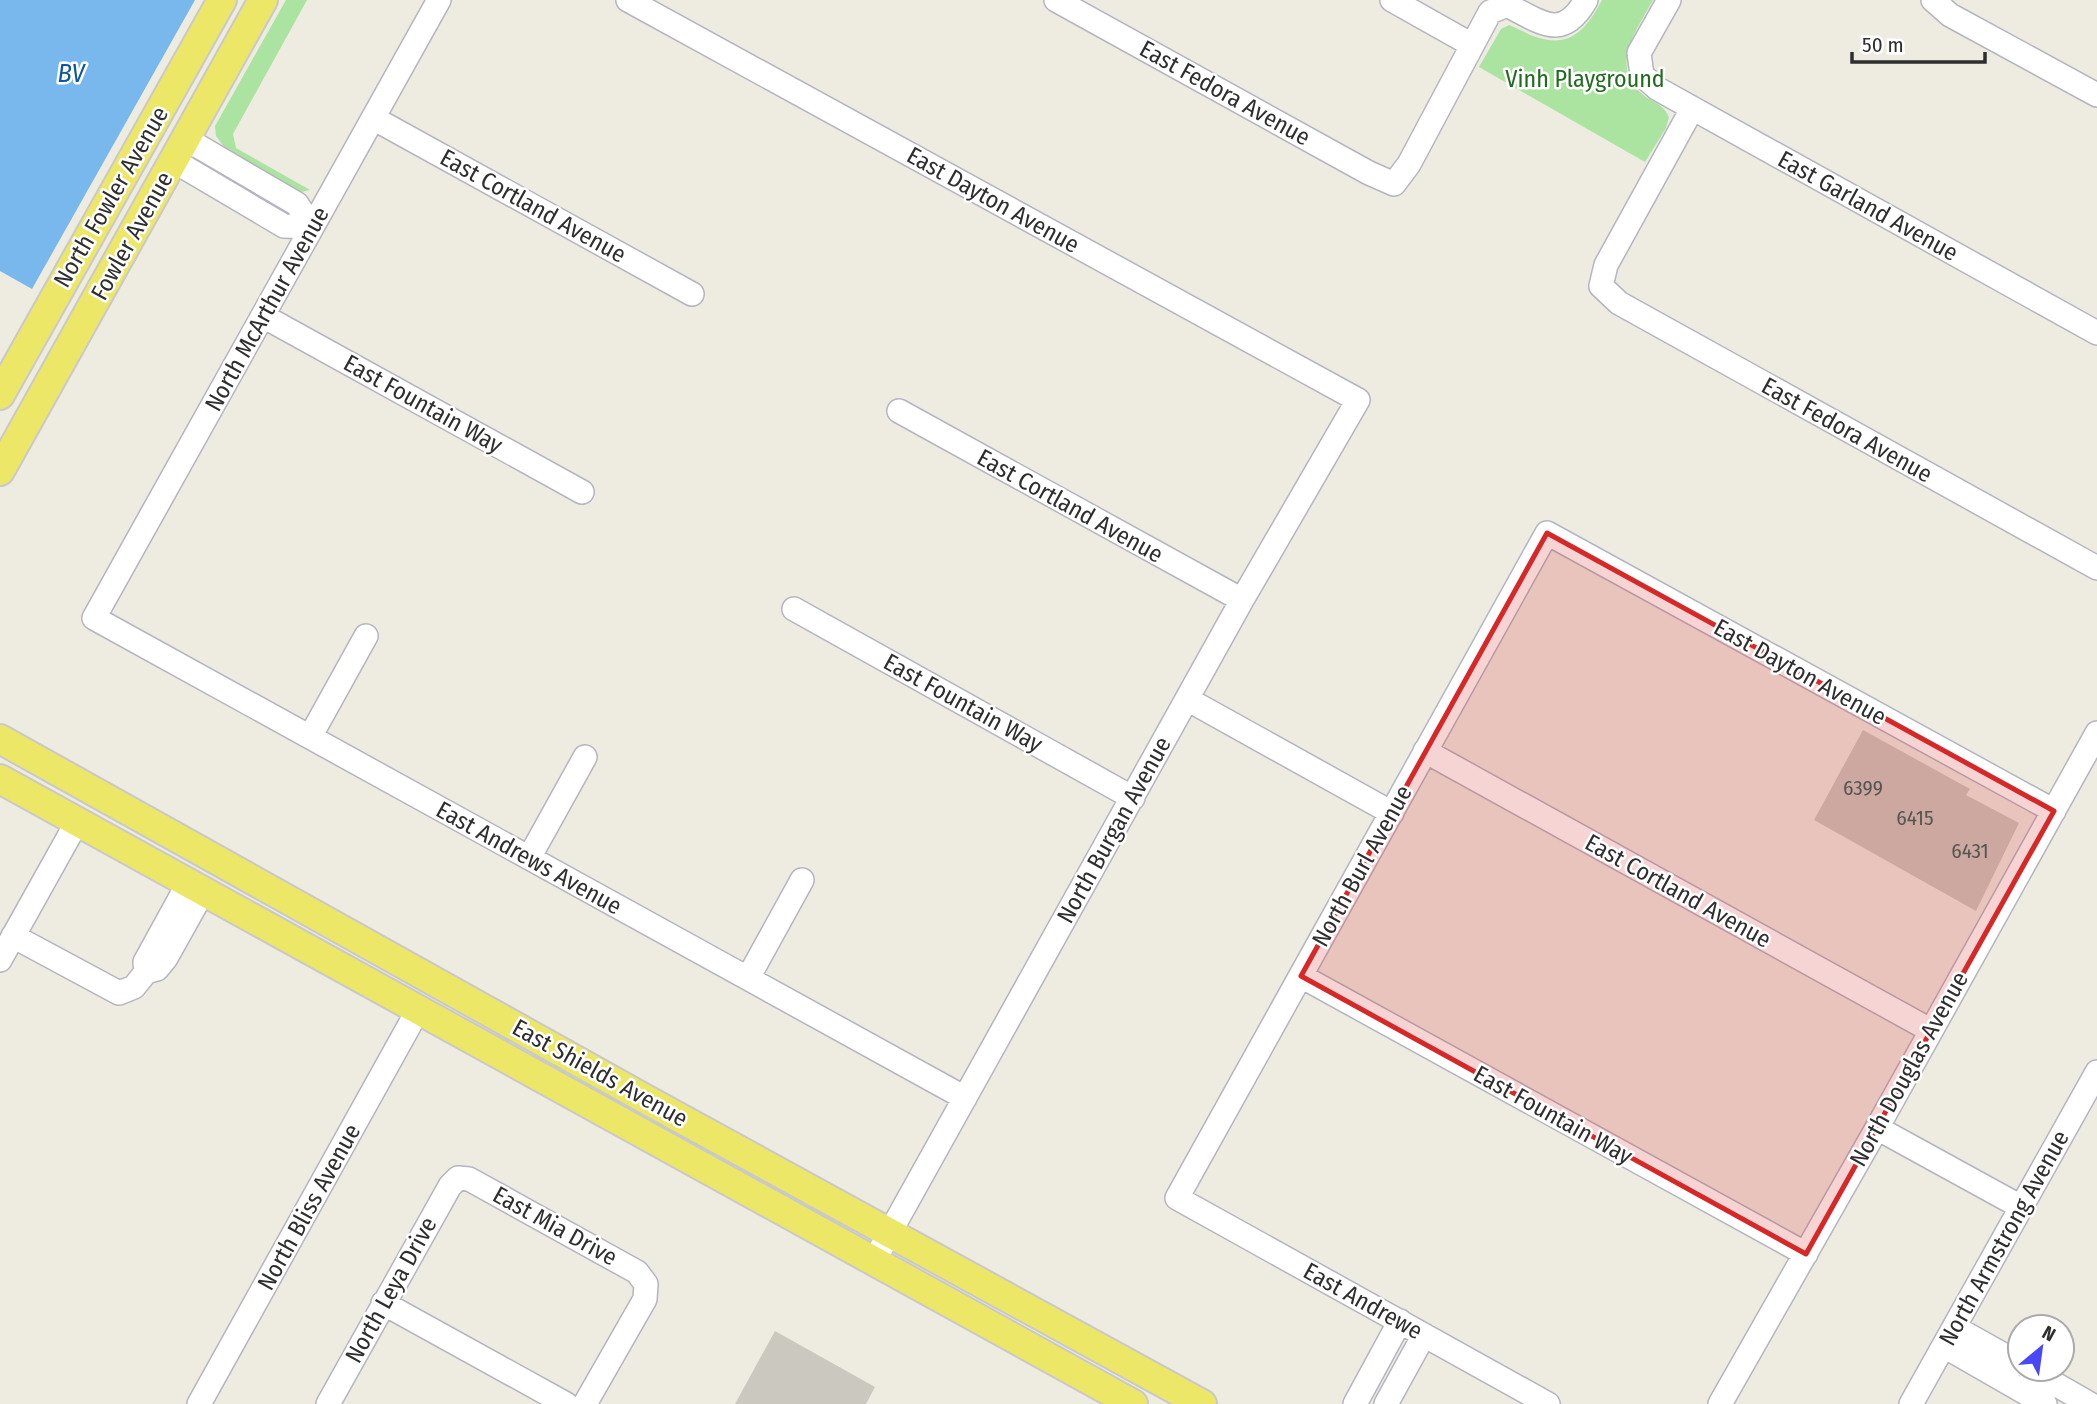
<svg xmlns="http://www.w3.org/2000/svg" width="2097" height="1404" font-family="'Fira Sans Condensed',sans-serif">
  <style>
    .green { fill: #abe3a0 }
    .water { fill: #79b8ec }
    .building { fill: #cbc9bf }
    .lines { fill: none; stroke-linecap: round; stroke-linejoin: round }
    .minor-casing { stroke: #b4b5c0; stroke-width: 26 }
    .major-casing { stroke: #c9c9c9; stroke-width: 32 }
    .minor { stroke: #fff; stroke-width: 23 }
    .major { stroke: #ede768; stroke-width: 28 }
    .marked { fill: #d62828; fill-opacity: 0.2; stroke: #d62828; stroke-width: 5; stroke-linejoin: round }
    .labels { text-anchor: middle; dominant-baseline: central; stroke-width: 5; stroke-linejoin: round; paint-order: stroke }
    .number-label { font-size: 21px; fill: #555552 }
    .park-label { font-size: 24px; fill: #206b1e; stroke: #fff }
    .street-label { font-size: 24px; fill: #2e2e2e; stroke: #fff }
    .water-label { font-size: 26px; font-style: italic; fill: #12549e; stroke: #fff }
  </style>
  <rect width="100%" height="100%" fill="#eeebe1"/>
  <!-- green -->
  <path class="green" d="M286 0H307L233 134 236 148 310 190 301 192 224 147 216 136 215 126Z
    M1602 0H1653C1638 28 1609 65 1641 93 1652 103 1662 102 1669 117L1666 128 1645 162 1479 67 1501 29 1509 25C1519 29 1529 35 1539 38 1573 48 1588 26 1602 0Z"/>
  <!-- water -->
  <path class="water" d="M0 0H195L32 289 0 271Z"/>
  <!-- building -->
  <path class="building" d="M1863 730 1970 789 1966 795 2019 823 1976 911 1814 820Z
    M775 1331 875 1387 866 1404H735Z"/>
  <g class="lines">
    <defs>
      <path id="minor" d="M439 0 94 618 965 1098
        M628 0 1358 400 1242 600 874 1261
        M1056 0 1369 173 1394 184 1409 164 1490 12 1507 5C1541 22 1562 42 1586 0
        M1392 0 1472 45
        M1669 0 1639 53 1642 75 1658 89 2097 333
        M1933 0 1950 15 2097 95
        M1692 109 1606 265 1601 286 1619 303 2097 568
        M373 118 692 294
        M186 139 297 204 312 227
        M174 161 284 226 312 227
        M263 316 582 492
        M899 411 1242 600
        M794 609 1133 798
        M1187 699 1392 813
        M310 737 366 636
        M1425 751 1930 1030
        M529 858 585 757
        M13 936 119 993 134 987 146 972 157 969 166 958 204 890
        M0 960 77 822
        M146 972 145 962 189 882
        M1301 976 1806 1254
        M748 978 802 880
        M1877 1128 2021 1207
        M383 1303 566 1404
        M1954 1327 2020 1364
        M1944 1346 2045 1404
        M2029 1369 2090 1404
        M199 1404 418 1010
        M328 1404 450 1186 458 1178 469 1179 637 1272 646 1284 645 1299 585 1404
        M1355 1404 1400 1321
        M1386 1404 1424 1335
        M1548 1404 1177 1198 1547 533 2054 811
        M1720 1404 1877 1128 2097 733
        M1911 1404 2097 1072"/>
      <path id="major" d="M0 395 222 0
        M0 471 263 0
        M0 739 647 1100 1202 1404
        M0 779 1133 1404"/>
    </defs>
    <!-- minor casing -->
    <use href="#minor" class="minor-casing"/>
    <!-- major casing -->
    <use href="#major" class="major-casing"/>
    <!-- minor -->
    <use href="#minor" class="minor"/>
    <!-- major -->
    <use href="#major" class="major"/>
  </g>
  <!-- marked area -->
  <path class="marked" d="M1547 533 2054 811 1806 1254 1301 976Z"/>
  <g class="labels">
    <!-- number labels -->
    <g class="number-label">
      <text x="1863" y="788">6399</text>
      <text x="1915" y="818">6415</text>
      <text x="1970" y="851">6431</text>
    </g>
    <!-- park labels -->
    <g class="park-label">
      <text x="1585" y="79">Vinh Playground</text>
    </g>
    <!-- street labels -->
    <g class="street-label">
      <text transform="translate(1225 93) rotate(29)">East Fedora Avenue</text>
      <text transform="translate(111 197) rotate(-60)">North Fowler Avenue</text>
      <text transform="translate(993 200) rotate(29)">East Dayton Avenue</text>
      <text transform="translate(533 206) rotate(29)">East Cortland Avenue</text>
      <text transform="translate(1868 206) rotate(29)">East Garland Avenue</text>
      <text transform="translate(132 236) rotate(-61)">Fowler Avenue</text>
      <text transform="translate(267 309) rotate(-61)">North McArthur Avenue</text>
      <text transform="translate(423 404) rotate(29)">East Fountain Way</text>
      <text transform="translate(1847 430) rotate(29)">East Fedora Avenue</text>
      <text transform="translate(1070 506) rotate(29)">East Cortland Avenue</text>
      <text transform="translate(1800 672) rotate(29)">East Dayton Avenue</text>
      <text transform="translate(963 703) rotate(29)">East Fountain Way</text>
      <text transform="translate(1114 830) rotate(-61)">North Burgan Avenue</text>
      <text transform="translate(529 858) rotate(29)">East Andrews Avenue</text>
      <text transform="translate(1362 866) rotate(-61)">North Burl Avenue</text>
      <text transform="translate(1678 891) rotate(29)">East Cortland Avenue</text>
      <text transform="translate(1909 1069) rotate(-61)">North Douglas Avenue</text>
      <text transform="translate(600 1073) rotate(29)">East Shields Avenue</text>
      <text transform="translate(1553 1115) rotate(29)">East Fountain Way</text>
      <text transform="translate(309 1207) rotate(-61)">North Bliss Avenue</text>
      <text transform="translate(555 1226) rotate(29)">East Mia Drive</text>
      <text transform="translate(2004 1238) rotate(-61)">North Armstrong Avenue</text>
      <text transform="translate(391 1290) rotate(-61)">North Leya Drive</text>
      <text transform="translate(1363 1301) rotate(29)">East Andrewe</text>
    </g>
    <!-- water labels -->
    <g class="water-label">
      <text x="71" y="73">BV</text>
    </g>
  </g>
  <!-- north arrow -->
  <g transform="translate(2041 1348) rotate(29)"><circle r="33" fill="#ffffff" stroke="#ababab" stroke-width="2"/>
  <path d="M0-5L12 26L0 18L-12 26Z" fill="#4848f5"/>
  <text y="-10" font-size="19" font-weight="bold" text-anchor="middle" fill="#2e2e2e">N</text>
  </g>
  <!-- scale -->
  <path d="M1852 52v10h133v-10" fill="none" stroke="#2e2e2e" stroke-width="3.5"/>
  <text x="1862" y="52" font-size="21" fill="#2e2e2e" stroke="#ffffff" stroke-width="5" paint-order="stroke">50 m</text>
</svg>
